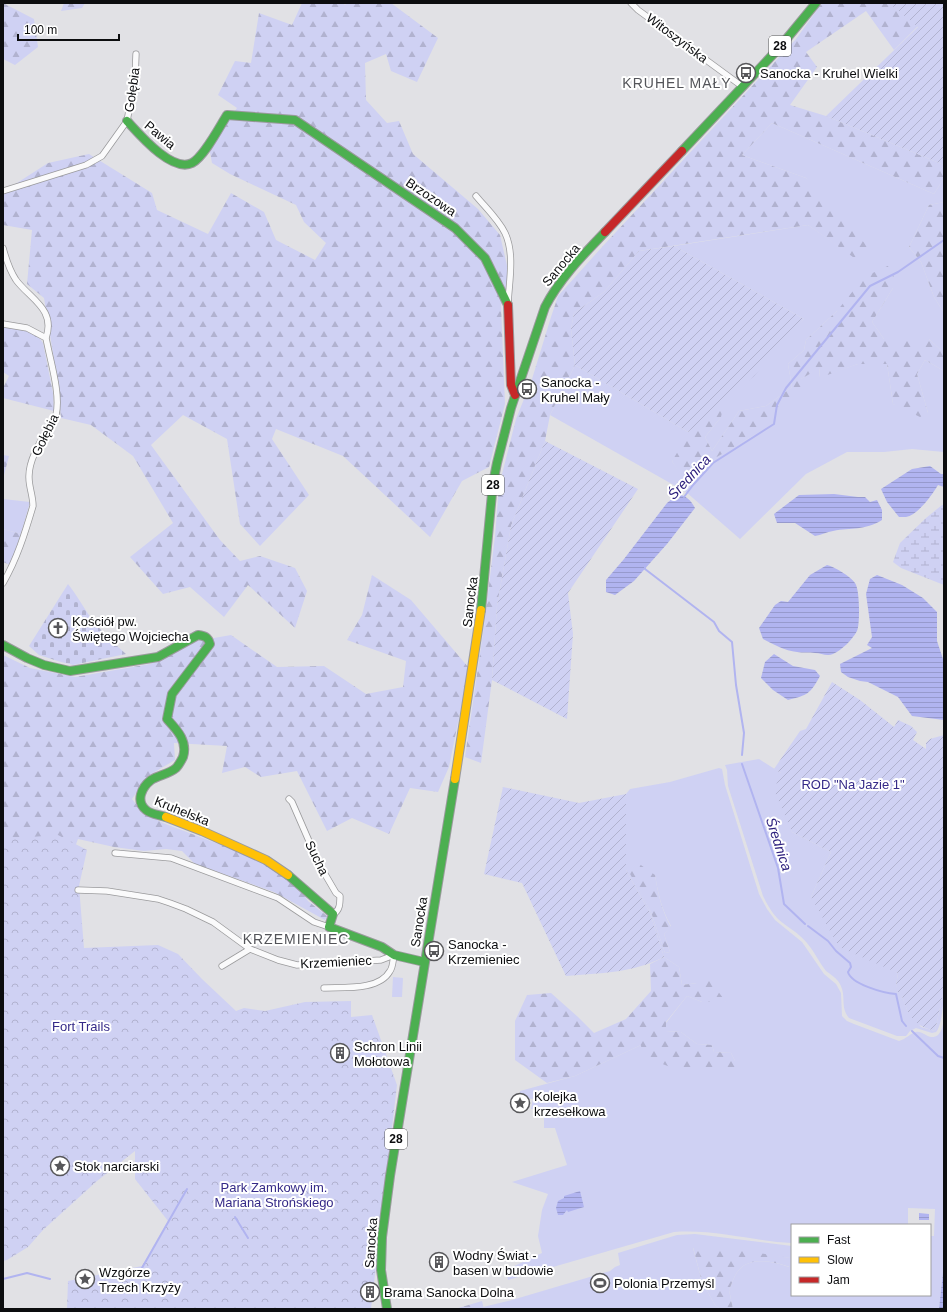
<svg xmlns="http://www.w3.org/2000/svg" width="947" height="1312" font-family="Helvetica,sans-serif">
  <style>
    .grass { fill: #cfd1f3; fill-rule: evenodd }
    .forest { fill: url(#forest-firs) }
    .wetland { fill: url(#wetland-marsh) }
    .cemetery { fill: url(#cemetery-stones) }
    .park { fill: url(#park-crowns) }
    .garden { fill: url(#garden-furrows) }
    .water { fill: url(#water-rules) }
    .lines { fill: none; stroke-linecap: round; stroke-linejoin: round }
    .stream { stroke: #b1b4f0; stroke-width: 2 }
    .street-casing { stroke: #9a9a9c; stroke-width: 7 }
    .fast-casing { stroke: #9a9a9c; stroke-width: 10 }
    .slow-casing { stroke: #9a9a9c; stroke-width: 10 }
    .jam-casing { stroke: #9a9a9c; stroke-width: 10 }
    .street { stroke: #fafafb; stroke-width: 5.5 }
    .fast { stroke: #4caf50; stroke-width: 8 }
    .slow { stroke: #ffc107; stroke-width: 8 }
    .jam { stroke: #c62828; stroke-width: 8 }
    .labels { text-anchor: middle; dominant-baseline: central; stroke-width: 4; stroke-linejoin: round; paint-order: stroke }
    .shield { fill: #fff; stroke: #555657; stroke-width: 1 }
    .shield-label { font-size: 12px; font-weight: bold; fill: #0c0d0f }
    .street-label { font-size: 13px; fill: #0c0d0f; stroke: #fff }
    .poi-label { font-size: 13px; fill: #0c0d0f; stroke: #fff; text-anchor: start }
    .park-label { font-size: 13px; fill: #352a88; stroke: #fff }
    .neighbourhood-label { font-size: 14px; letter-spacing: 1px; fill: #535459; stroke: #fff }
    .water-label { font-size: 14px; font-style: italic; fill: #2e217e; stroke: #fff }
  </style>
  <defs>
    <pattern id="forest-firs" width="22" height="20" patternUnits="userSpaceOnUse"><rect width="22" height="20" fill="#cfd1f3"/><path d="M5 1l3.5 6h-7zM16 11l3.5 6h-7z" fill="#b1b2cf"/></pattern>
    <pattern id="wetland-marsh" width="20" height="14" patternUnits="userSpaceOnUse"><rect width="20" height="14" fill="#cfd1f3"/><path d="M1 5h8M5 5V1M11 12h8M15 12V8" fill="none" stroke="#b1b2cf"/></pattern>
    <pattern id="cemetery-stones" width="16" height="16" patternUnits="userSpaceOnUse"><rect width="16" height="16" fill="#cfd1f3"/><path d="M2 7V4a2 2 0 0 1 4 0v3zM10 15v-3a2 2 0 0 1 4 0v3z" fill="#b1b2cf"/></pattern>
    <pattern id="park-crowns" width="20" height="18" patternUnits="userSpaceOnUse"><rect width="20" height="18" fill="#cfd1f3"/><path d="M2 6a3 3 0 1 1 6 0M12 15a3 3 0 1 1 6 0" fill="none" stroke="#b1b2cf"/></pattern>
    <pattern id="garden-furrows" width="10" height="10" patternUnits="userSpaceOnUse"><rect width="10" height="10" fill="#cfd1f3"/><path d="M-1 1l2-2M0 10L10 0M9 11l2-2" fill="none" stroke="#b1b2cf"/></pattern>
    <pattern id="water-rules" width="6" height="5" patternUnits="userSpaceOnUse"><rect width="6" height="5" fill="#b1b4f0"/><path d="M0 2.5h6" fill="none" stroke="#979acd"/></pattern>
  </defs>
  <rect width="100%" height="100%" fill="#e1e1e5"/>
  <!-- grass -->
  <path class="grass" d="M772 123 934 194 944 178V202L929 205 909 247 921 262 934 297 944 313V353L929 339H884L872 322 893 288 837 311 806 340 804 350 788 364 792 387 766 406 739 411 712 451 705 437 721 417 672 461 687 484 714 458 753 436 801 379 820 367 819 377 858 364H887L893 404 928 413 917 374 925 360 944 371V452L912 449 884 452H847L806 474 740 539 686 492 550 415 575 365 688 432 804 319 674 246 808 225 860 261 806 178 742 155Z
    M3 499 30 502 21 534 3 529Z
    M759 759 781 773 792 832 831 852 811 897 881 964 898 973 896 986 902 996 907 1010 921 1027 935 1031 944 989C944 999 942 1026 936 1032L932 1033 916 1028 910 1031 906 1036H897L849 1018C839 1006 848 995 838 981 835 977 830 974 826 971 819 962 814 951 807 943 799 933 787 927 778 919 772 913 767 904 763 896L728 786 727 770 725 765Z
    M719 768 722 769 725 785 759 894 767 909 775 920 802 942 824 974 836 984 841 993 842 1016 847 1021 854 1024 899 1041C906 1039 911 1033 916 1032 922 1031 925 1036 931 1037 941 1038 943 1026 944 1018V1263L939 1309H733L729 1290C732 1284 734 1275 739 1270 751 1256 774 1262 789 1267L790 1258 693 1248 701 1278 692 1283 705 1287 715 1305 720 1309H484L483 1307 512 1300 610 1271 615 1267 620 1265 618 1253 677 1235 695 1234 792 1246V1295H930V1236H934L935 1209 908 1208V1225H792V1243C753 1241 714 1229 674 1232L508 1280 506 1270 542 1253 538 1236 542 1210 548 1194 512 1182 567 1165 555 1128H544V1118L536 1117V1109H531L533 1099 521 1098 520 1097V1091L575 1076 641 1045 735 1061 731 1053 714 1052 712 1045 697 1044 681 1032 666 1031V1023L687 996 702 1002H726L697 983 682 985 679 967 664 957 650 913 626 870V794L630 789 670 782ZM630 872 655 875C658 894 662 910 671 926L664 934 670 952 665 953 651 912Z
    M393 977 403 978 402 997H392Z"/>
  <!-- forest -->
  <path class="forest" d="M3 3 34 19 38 47 15 65 3 59Z
    M64 3H85L82 8 61 11Z
    M302 3H343L345 5 347 3H391L438 38 417 82 391 71 386 54 365 63 366 100 387 123 399 121 413 154 478 209 500 235 508 270 507 296 501 305 505 404 489 467 462 481 430 537 343 456 276 429 272 439 309 495 260 546 240 524 227 439 183 415 151 445 220 540 240 561 260 556 295 568 307 591 295 628 248 585 224 617 190 587 163 594 130 557 173 523 133 456 91 425 61 418 57 378 44 298 27 284 32 230 3 225V192L48 163 89 154 152 193 157 210 208 234 231 193 264 212 276 240 315 260 326 243 304 222 296 205 230 174 212 163 209 147 237 108 218 95 235 61 251 63 259 13 292 25Z
    M822 3H891L918 26 894 50 866 11 806 52 817 67 790 105 826 116 944 165V178L934 194 772 123 742 155 806 178 871 250 860 262 808 225 639 251 604 292 574 313 571 329 575 365 550 415 545 441 511 526 497 606 492 680 481 763 465 757 484 626 495 536 499 486 516 419 532 379 551 317 558 296 602 247 796 39Z
    M944 202V313L934 297 921 262 909 247 929 205Z
    M894 263 893 288 872 322 884 339H929L944 353V371L925 360 917 374 928 413 920 417 893 404 887 364H858L819 378 820 368 801 379 805 390 753 436 715 458 686 485 672 461 688 435 723 407 721 417 705 437 712 451 739 411 766 406 792 387 788 364 804 350 806 340 837 311 864 277Z
    M3 327C17 328 35 329 43 343L53 393 54 411 3 398V388L9 376 3 372Z
    M3 455 9 456 3 479Z
    M3 529 21 534 10 565 3 562Z
    M372 575 411 600 469 668 449 767 438 792 410 788 389 834 352 818 327 831 297 771 261 777 245 767 222 773 227 746 174 743 175 760 148 776 132 799 142 812 163 823 237 851 268 866 301 891 308 901 327 916 325 920 274 892 195 864 182 851 166 849 144 851 114 847 78 839 60 887 3 851V655L30 668 75 677 150 664 197 641 231 635 277 667 324 666 366 694 403 687 406 661 347 640 362 615Z
    M638 863 655 875C658 894 662 911 671 927L664 934 670 952 665 953 651 912 629 872 633 865Z
    M664 957 679 967 682 985 697 983 708 978 726 1002H702L687 996 666 1022V1031L681 1032 697 1044 712 1045 714 1052 731 1053 735 1061H745L746 1067 683 1072 642 1056 641 1045 575 1076 547 1083 515 1060V1021L527 995 551 993 578 1017 594 1033 626 1019 651 991 650 964Z
    M693 1247 729 1248 790 1258V1267C774 1262 751 1256 739 1270 734 1275 732 1284 729 1290L733 1309H720L715 1305 705 1287H692V1283L701 1278Z
    M482 1301 484 1309H455Z"/>
  <!-- wetland -->
  <path class="wetland" d="M942 505H944V585L901 568 893 562 900 543 926 518Z"/>
  <!-- cemetery -->
  <path class="cemetery" d="M68 584C77 595 83 607 91 618 101 631 113 643 126 654L73 665 61 662 39 655 29 646Z"/>
  <!-- park -->
  <path class="park" d="M58 835 87 850 79 886 84 948 158 945 178 954 202 979 236 1011 244 1008 265 1011 305 1002 351 1001V1017L372 1015 397 1085 371 1309H67L68 1281 142 1266 168 1221 135 1179V1151L97 1181 43 1230 28 1247 7 1260 3 1261V839Z"/>
  <!-- garden -->
  <path class="garden" d="M889 3H944V165L826 116 918 27Z
    M674 246 804 319 754 376 688 432 575 365 571 329 574 313 604 292 639 251Z
    M545 441 638 489 568 593 573 634 567 719 492 680 497 606 511 526Z
    M832 682 860 700 894 727 898 720 911 726 917 732 913 740 926 749V743L930 739 944 735V989L935 1031C913 1025 909 1018 902 996L899 995 896 986 898 973 839 947 811 897 831 852 792 832 774 790 781 773 774 769 800 731 806 729Z
    M503 787 579 803 626 794V870L650 913 664 957C633 973 600 973 566 976L522 883 484 874Z"/>
  <!-- water -->
  <path class="water" d="M930 466 941 474H944V487L938 485C932 495 918 515 906 517 904 517 901 517 899 517L887 502 881 489 912 469Z
    M678 494C686 496 691 500 695 508L667 544 634 581 615 595 606 592V580L624 559 667 503Z
    M834 494 858 497H865L870 502 877 500 882 510V520C864 531 852 527 833 531 827 532 821 535 815 536L795 523H777L774 514 799 495Z
    M827 565C835 567 850 576 855 583 860 589 860 625 857 631 852 640 842 650 833 654 827 657 821 653 815 653 809 652 803 653 797 652 785 651 773 644 763 639L759 628 775 605 781 601 788 602 810 575Z
    M877 575 902 585 923 598 937 612V641L944 662V720L912 716 898 697 868 682 860 681 848 677 841 672 840 664 872 648 867 645 872 637 866 594 870 579Z
    M774 654 793 666 815 670 820 676C810 694 808 695 788 700L773 690 761 678 765 662Z
    M580 1191 584 1207 568 1212 567 1210 563 1215H558L556 1208 558 1201 564 1198V1196Z
    M919 1213 929 1214V1220H919Z
    M944 1263V1309H939Z"/>
  <g class="lines">
    <!-- stream -->
    <path class="stream" d="M684 497 693 485 713 463 774 424 777 405 786 388 870 286 898 272 944 240
      M645 567V569L714 622 719 631 732 642 736 685 744 733 742 755
      M742 764 778 868 784 904 805 924
      M808 926 828 941 836 951 850 963 851 967 848 972C851 984 883 993 896 994L902 1021 906 1026
      M912 1031 938 1056 944 1058
      M235 1217 248 1238
      M138 1275 187 1189
      M3 1279 27 1273 50 1279"/>
    <defs>
      <path id="street" d="M631 3 638 10 743 87
        M3 191 86 165 102 156 127 121 135 79 136 54
        M476 196C486 208 498 219 505 233 515 254 509 282 508 304
        M3 248C6 259 10 271 16 280 30 299 56 309 46 338 50 360 61 394 56 415 46 433 28 457 29 478 29 487 33 496 33 506 25 533 17 559 3 583
        M3 324 27 328 46 338
        M289 799 292 802 319 864 336 893 340 896C340 903 340 911 333 914
        M115 853 171 858 278 898 314 922 329 927
        M78 890 107 891 158 899 170 903 186 909 213 922 250 949 278 960 297 965 381 960 394 955
        M222 966 250 949
        M324 988C343 987 379 991 390 971 393 967 393 960 394 955"/>
      <path id="fast" d="M127 121C139 134 172 173 192 163 204 157 220 126 227 115L295 120 455 228 485 258 508 305
        M682 151 779 48 816 3
        M481 610 493 483 497 463 511 408 545 307C560 278 583 255 605 232
        M3 645 27 658 44 665 70 671 158 657 198 635C205 636 208 637 210 644L172 694 167 719C177 730 188 741 183 757 181 761 179 765 176 768 169 774 159 775 151 780 142 787 135 801 146 810 150 814 160 815 166 817
        M288 875 333 914 329 927 382 947 394 955 424 962
        M387 1309 381 1270 382 1237 390 1176 455 779"/>
      <path id="slow" d="M455 779 481 610
        M166 817 202 831 266 860 288 875"/>
      <path id="jam" d="M605 232 682 151
        M508 305 511 385 515 395"/>
    </defs>
    <!-- street casing -->
    <use href="#street" class="street-casing"/>
    <!-- fast casing -->
    <use href="#fast" class="fast-casing"/>
    <!-- slow casing -->
    <use href="#slow" class="slow-casing"/>
    <!-- jam casing -->
    <use href="#jam" class="jam-casing"/>
    <!-- street -->
    <use href="#street" class="street"/>
    <!-- fast -->
    <use href="#fast" class="fast"/>
    <!-- slow -->
    <use href="#slow" class="slow"/>
    <!-- jam -->
    <use href="#jam" class="jam"/>
  </g>
  <!-- icons -->
  <defs>
    <symbol id="bus-ring" viewBox="-11 -11 22 22"><circle r="9.5" fill="#fff" stroke="#57575a" stroke-width="1.5"/><path d="M-5-6H5V4H4V6H2V4H-2V6H-4V4H-5ZM-3.5-4V0h7V-4ZM-3.5 1.2v1.5H-2V1.2ZM2 1.2v1.5H3.5V1.2Z" fill="#57575a"/></symbol>
    <symbol id="church-ring" viewBox="-11 -11 22 22"><circle r="9.5" fill="#fff" stroke="#57575a" stroke-width="1.5"/><path d="M-1.2-6h2.4v3.5h3.3v2.4h-3.3V6h-2.4V-.1h-3.3v-2.4h3.3Z" fill="#57575a"/></symbol>
    <symbol id="building-ring" viewBox="-11 -11 22 22"><circle r="9.5" fill="#fff" stroke="#57575a" stroke-width="1.5"/><path d="M-4-6H4V6H1V3H-1V6H-4ZM-2.5-4.3h1.7v1.8h-1.7ZM.8-4.3h1.7v1.8H.8ZM-2.5-1h1.7V.8h-1.7ZM.8-1h1.7V.8H.8Z" fill="#57575a"/></symbol>
    <symbol id="sight-ring" viewBox="-11 -11 22 22"><circle r="9.5" fill="#fff" stroke="#57575a" stroke-width="1.5"/><path d="M0-6L1.8-2.2L6-1.7L2.9 1.2L3.7 5.4L0 3.3L-3.7 5.4L-2.9 1.2L-6-1.7L-1.8-2.2Z" fill="#57575a"/></symbol>
    <symbol id="stadium-ring" viewBox="-11 -11 22 22"><circle r="9.5" fill="#fff" stroke="#57575a" stroke-width="1.5"/><path d="M0-5a6.5 5 0 1 0 0 10a6.5 5 0 1 0 0-10ZM-3.5-1.8h7v3.6h-7Z" fill="#57575a"/></symbol>
  </defs>
  <g fill-rule="evenodd">
    <use href="#bus-ring" x="735" y="62" width="22" height="22"/>
    <use href="#bus-ring" x="516" y="378" width="22" height="22"/>
    <use href="#church-ring" x="47" y="617" width="22" height="22"/>
    <use href="#bus-ring" x="423" y="940" width="22" height="22"/>
    <use href="#building-ring" x="329" y="1042" width="22" height="22"/>
    <use href="#sight-ring" x="509" y="1092" width="22" height="22"/>
    <use href="#sight-ring" x="49" y="1155" width="22" height="22"/>
    <use href="#building-ring" x="428" y="1251" width="22" height="22"/>
    <use href="#sight-ring" x="74" y="1268" width="22" height="22"/>
    <use href="#stadium-ring" x="589" y="1272" width="22" height="22"/>
    <use href="#building-ring" x="359" y="1281" width="22" height="22"/>
  </g>
  <g class="labels">
    <!-- shield labels -->
    <g class="shield">
      <rect x="769" y="36" width="22" height="20" rx="3"/>
      <rect x="482" y="475" width="22" height="20" rx="3"/>
      <rect x="385" y="1129" width="22" height="20" rx="3"/>
    </g>
    <g class="shield-label">
      <text x="780" y="46">28</text>
      <text x="493" y="485">28</text>
      <text x="396" y="1139">28</text>
    </g>
    <!-- street labels -->
    <g class="street-label">
      <text transform="translate(677 38) rotate(37)">Witoszyńska</text>
      <text transform="translate(132 90) rotate(-82)">Gołębia</text>
      <text transform="translate(160 135) rotate(40)">Pawia</text>
      <text transform="translate(431 197) rotate(34)">Brzozowa</text>
      <text transform="translate(561 265) rotate(-50)">Sanocka</text>
      <text transform="translate(45 435) rotate(-64)">Gołębia</text>
      <text transform="translate(470 602) rotate(-83)">Sanocka</text>
      <text transform="translate(182 811) rotate(22)">Kruhelska</text>
      <text transform="translate(317 858) rotate(64)">Sucha</text>
      <text transform="translate(419 922) rotate(-81)">Sanocka</text>
      <text transform="translate(336 962) rotate(-3)">Krzemieniec</text>
      <text transform="translate(371 1243) rotate(-86)">Sanocka</text>
    </g>
    <!-- poi labels -->
    <g class="poi-label">
      <text x="760" y="73">Sanocka - Kruhel Wielki</text>
      <text x="541" y="382">Sanocka -<tspan x="541" dy="15">Kruhel Mały</tspan></text>
      <text x="72" y="621">Kościół pw.<tspan x="72" dy="15">Świętego Wojciecha</tspan></text>
      <text x="448" y="944">Sanocka -<tspan x="448" dy="15">Krzemieniec</tspan></text>
      <text x="354" y="1046">Schron Linii<tspan x="354" dy="15">Mołotowa</tspan></text>
      <text x="534" y="1096">Kolejka<tspan x="534" dy="15">krzesełkowa</tspan></text>
      <text x="74" y="1166">Stok narciarski</text>
      <text x="453" y="1255">Wodny Świat -<tspan x="453" dy="15">basen w budowie</tspan></text>
      <text x="99" y="1272">Wzgórze<tspan x="99" dy="15">Trzech Krzyży</tspan></text>
      <text x="614" y="1283">Polonia Przemyśl</text>
      <text x="384" y="1292">Brama Sanocka Dolna</text>
    </g>
    <!-- park labels -->
    <g class="park-label">
      <text x="853" y="784">ROD "Na Jazie 1"</text>
      <text x="81" y="1026">Fort Trails</text>
      <text x="274" y="1187">Park Zamkowy im.<tspan x="274" dy="15">Mariana Strońskiego</tspan></text>
    </g>
    <!-- neighbourhood labels -->
    <g class="neighbourhood-label">
      <text x="677" y="83">KRUHEL MAŁY</text>
      <text x="296" y="939">KRZEMIENIEC</text>
    </g>
    <!-- water labels -->
    <g class="water-label">
      <text transform="translate(689 477) rotate(-47)">Średnica</text>
      <text transform="translate(779 844) rotate(72)">Średnica</text>
    </g>
  </g>
  <!-- border -->
  <rect width="947" height="1312" fill="none" stroke="#0c0d0f" stroke-width="8"/>
  <!-- legend -->
  <rect x="791" y="1224" width="140" height="72" fill="#ffffff" stroke="#9e9e9f"/>
  <rect x="799" y="1237" width="20" height="6" fill="#4caf50" stroke="#9e9e9f"/>
  <text x="827" y="1244" font-size="12" fill="#0c0d0f">Fast</text>
  <rect x="799" y="1257" width="20" height="6" fill="#ffc107" stroke="#9e9e9f"/>
  <text x="827" y="1264" font-size="12" fill="#0c0d0f">Slow</text>
  <rect x="799" y="1277" width="20" height="6" fill="#c62828" stroke="#9e9e9f"/>
  <text x="827" y="1284" font-size="12" fill="#0c0d0f">Jam</text>
  <!-- scale -->
  <path d="M18 34v6h101v-6" fill="none" stroke="#0c0d0f" stroke-width="2"/>
  <text x="24" y="34" font-size="12" fill="#0c0d0f" stroke="#ffffff" stroke-width="3" paint-order="stroke">100 m</text>
</svg>
